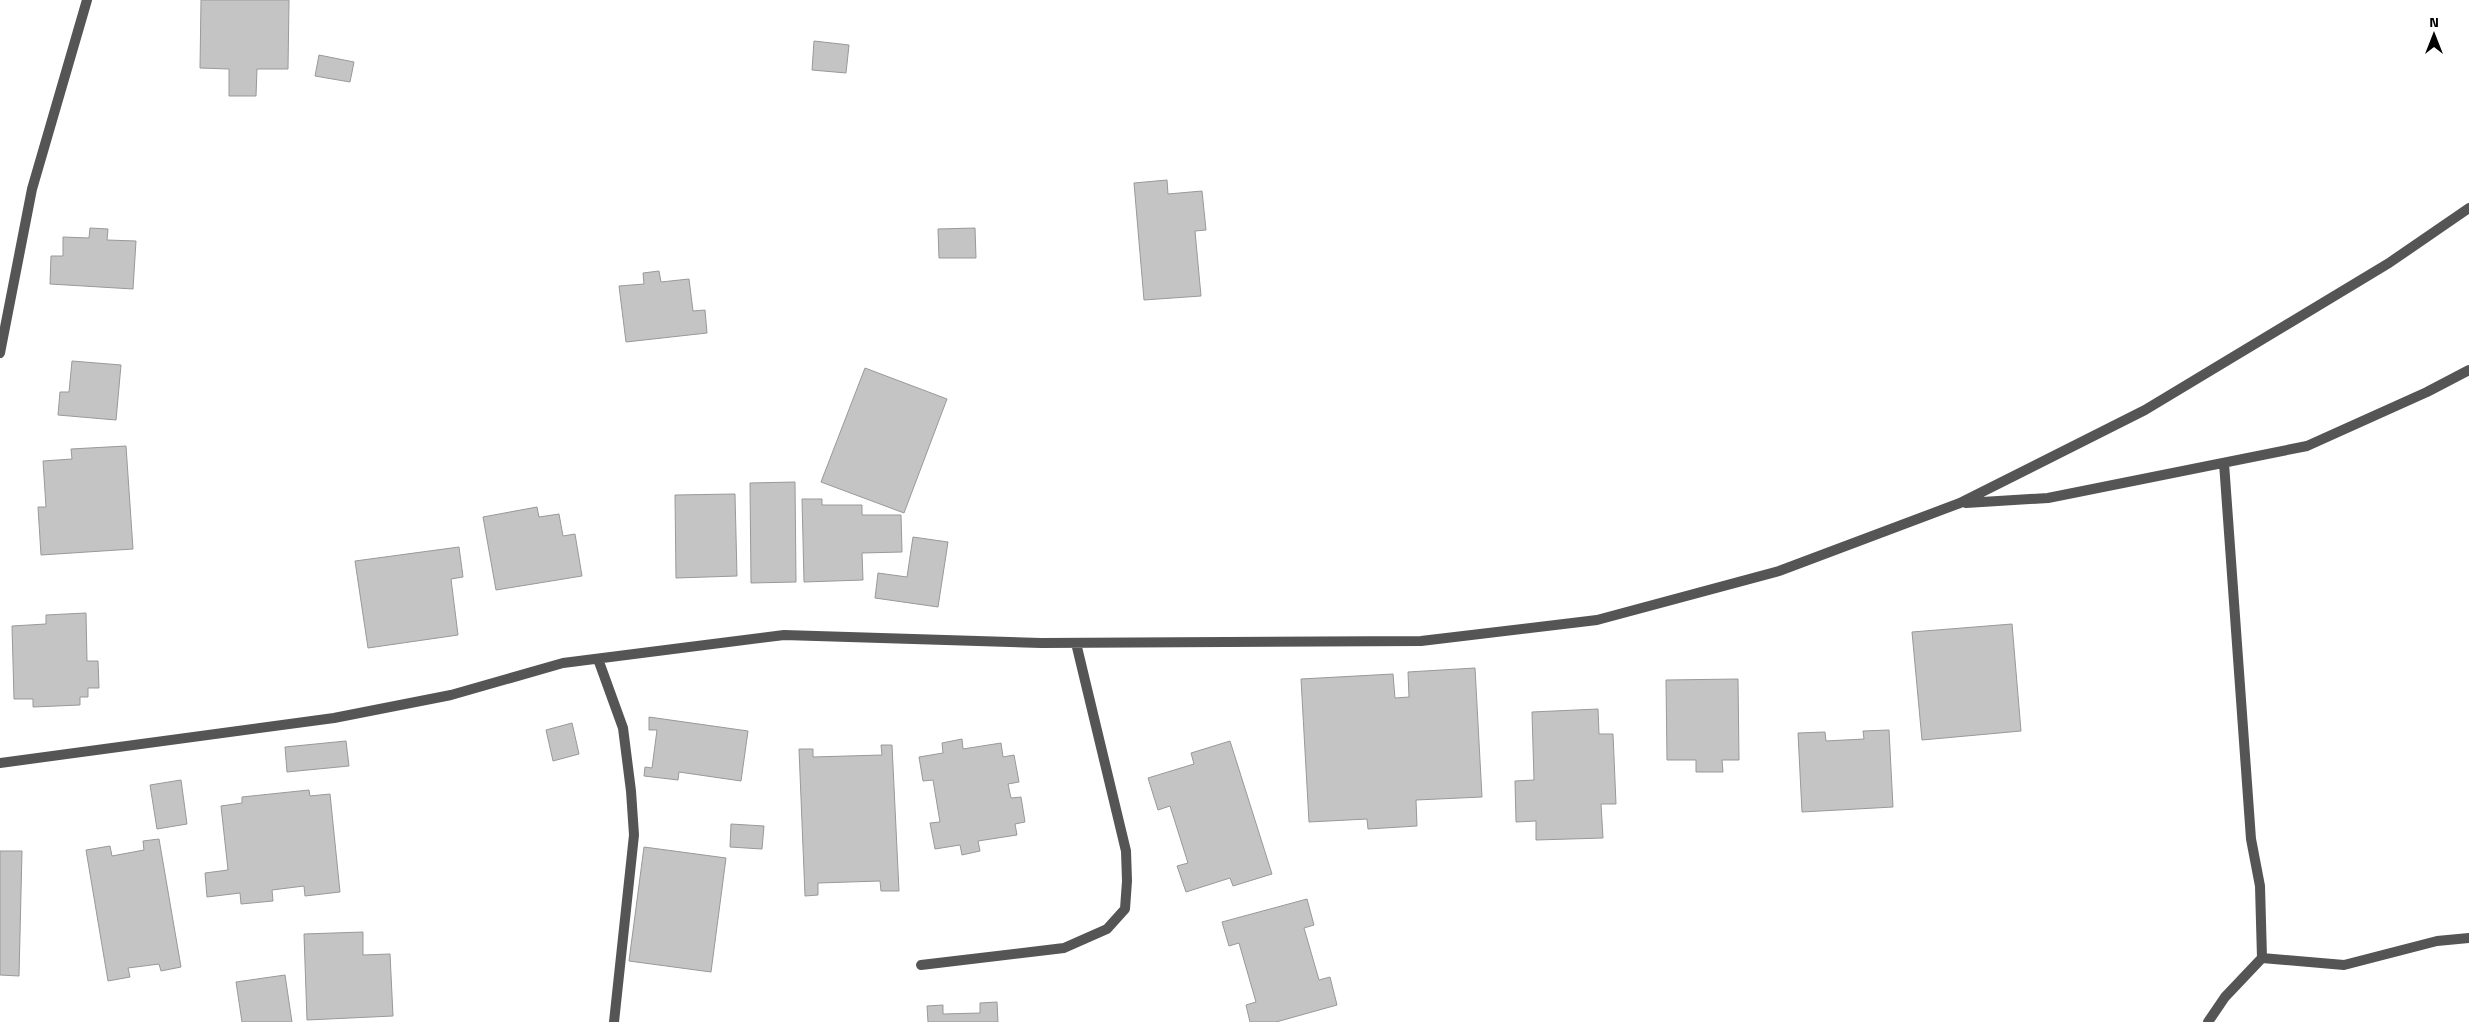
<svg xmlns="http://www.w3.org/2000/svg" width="2469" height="1022" font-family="'Titillium Web',sans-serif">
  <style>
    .building { fill: #c4c4c4; stroke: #999 }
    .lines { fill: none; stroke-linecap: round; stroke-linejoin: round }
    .street { stroke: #555; stroke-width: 10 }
  </style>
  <rect width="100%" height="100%" fill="#fff"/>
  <!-- building -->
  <path class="building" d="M201 0H289L288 69H257L256 96H229V69L200 68Z
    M814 41 849 45 846 73 812 70Z
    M319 55 354 62 350 82 315 76Z
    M1167 180 1168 194 1202 191 1206 230 1195 231 1201 296 1144 300 1134 183Z
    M90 228 108 229 107 240 136 241 133 289 50 284 51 256H63V237L89 238Z
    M975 228 976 258H939L938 229Z
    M659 271 661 282 689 279 693 311 705 310 707 333 626 342 619 286 644 284 643 273Z
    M72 361 121 365 116 420 58 415 60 392H69Z
    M865 368 947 399 904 513 821 482Z
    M126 446 133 549 41 555 38 507H46L43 461 72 459 71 449Z
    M795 482 796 582 751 583 750 483Z
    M735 494 737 576 676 578 675 495Z
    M802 499H822V505H862V515H901L902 552 862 553 863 580 804 582Z
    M537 507 539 517 559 514 563 536 575 534 582 576 496 590 483 517Z
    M913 537 948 542 938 607 875 598 878 573 907 577Z
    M459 547 463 577 451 579 458 635 368 648 355 561Z
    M86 613 87 661H98L99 688H88V697H80V705L33 707V699H14L12 626 46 624V615Z
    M2012 624 2021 731 1922 740 1912 632Z
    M1475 668 1482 797 1416 800 1417 826 1368 829 1367 819 1309 822 1301 679 1393 674 1395 698 1409 697 1408 672Z
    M1738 679 1739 760H1722L1723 772H1696V760H1667L1666 680Z
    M1598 709 1599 734H1613L1616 804H1601L1603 838 1536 840V821L1516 822 1515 781 1534 780 1532 712Z
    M649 717 748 731 741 781 679 772 678 780 644 776 645 767 652 768 657 730H649Z
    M572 723 579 754 553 761 546 730Z
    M1889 730 1893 807 1802 812 1798 733 1825 732 1826 741 1864 739 1863 731Z
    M962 739 963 749 1001 743 1003 757 1014 755 1019 782 1008 784 1011 798 1021 797 1025 822 1015 824 1017 835 978 841 980 851 962 855 960 845 935 849 930 823 940 822 933 780 923 781 919 757 943 753 942 743Z
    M346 741 349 766 287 772 285 747Z
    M1230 741 1272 874 1233 886 1230 878 1186 892 1177 866 1188 863 1170 806 1158 810 1148 778 1194 764 1191 753Z
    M881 745H892L899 891H881L880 881 818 883V895L805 896 799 749H813V757L882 755Z
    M181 780 187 824 157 829 150 785Z
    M309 790 310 796 330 794 340 892 305 896 304 886 272 890 273 901 241 904 240 893 207 897 205 873 228 870 221 806 242 803V797Z
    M731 824 764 826 762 849 730 847Z
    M159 839 181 967 161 971 159 964 128 968 130 977 108 981 86 850 110 846 112 856 144 850 143 841Z
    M644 847 726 858 711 972 629 961Z
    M0 851H22L19 976 0 975Z
    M1307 899 1314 925 1304 928 1319 980 1330 977 1337 1005 1276 1022H1250L1246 1005 1256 1002 1239 943 1229 946 1222 922Z
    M363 932V955L390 954 393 1016 307 1020 304 934Z
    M285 975 292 1022H242L236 982Z
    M997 1002 998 1022H928L927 1006 943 1005V1014L980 1013V1003Z"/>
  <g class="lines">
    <!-- street -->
    <path class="street" d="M0 353 32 189 87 0
      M2224 463 2251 839 2260 886 2262 958 2344 965 2437 941 2469 938
      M1966 503 2048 498 2307 446 2427 392 2469 370
      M598 659 623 728 631 791 634 835 614 1022
      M0 763 334 718 451 695 563 663 784 635 1041 643 1421 641 1597 620 1779 571 1960 503 2145 410 2389 263 2469 208
      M921 965 1064 948 1107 929 1125 909 1127 881 1126 851 1076 643
      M2208 1022 2225 997 2262 958"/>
  </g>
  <!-- north arrow -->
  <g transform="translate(2434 35)" stroke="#ffffff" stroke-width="4" paint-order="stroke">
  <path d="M0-4L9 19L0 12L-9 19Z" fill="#000000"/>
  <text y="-8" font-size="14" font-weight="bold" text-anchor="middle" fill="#000000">N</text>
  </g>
</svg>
